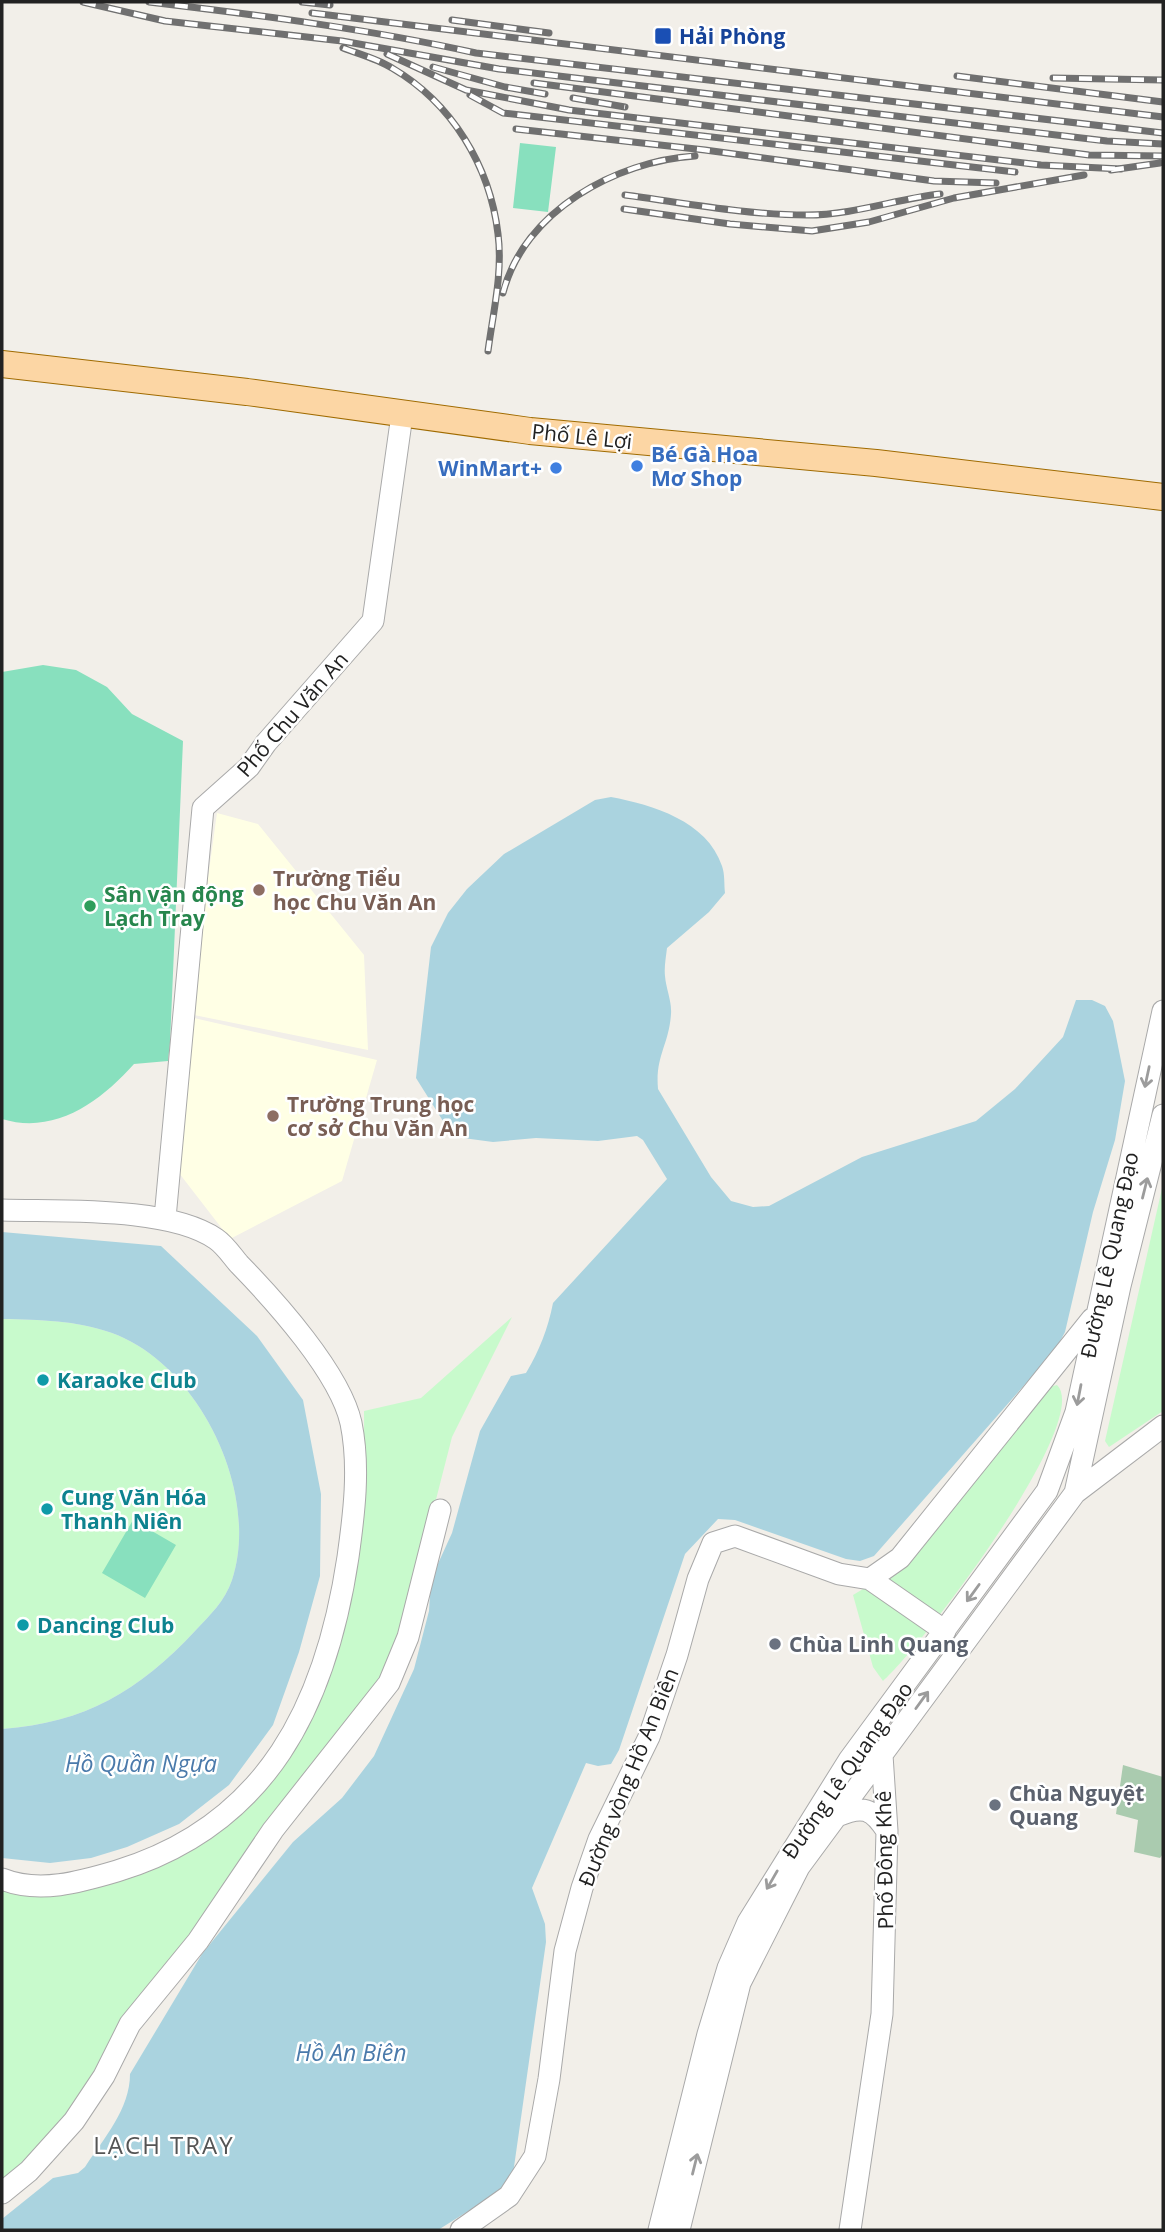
<svg xmlns="http://www.w3.org/2000/svg" width="1165" height="2232" font-family="'Open Sans',sans-serif">
  <style>
    .education { fill: #ffffe5 }
    .cemetery { fill: #aacbaf }
    .park { fill: #c8facc }
    .pitch { fill: #88e0be }
    .water { fill: #aad3df }
    .lines { fill: none; stroke-linecap: round; stroke-linejoin: round }
    .minor-casing { stroke: #a9a9a9; stroke-width: 23 }
    .major-casing { stroke: #a06b00; stroke-width: 28 }
    .minor { stroke: #fff; stroke-width: 21 }
    .major { stroke: #fcd6a4; stroke-width: 26 }
    .rail-casing { stroke: #707070; stroke-width: 7 }
    .rail { stroke: #fff; stroke-width: 4.5; stroke-dasharray: 13; stroke-linecap: butt }
    .oneway { stroke: #9c9c9c }
    .transit-dot { fill: #1a4fb4; stroke: #fff; stroke-width: 2.5 }
    .shop-dot { fill: #3f7fe0; stroke: #fff; stroke-width: 2.5 }
    .education-dot { fill: #8d6e63; stroke: #fff; stroke-width: 2.5 }
    .leisure-dot { fill: #2e9e5b; stroke: #fff; stroke-width: 2.5 }
    .culture-dot { fill: #0f9aa8; stroke: #fff; stroke-width: 2.5 }
    .worship-dot { fill: #6b7280; stroke: #fff; stroke-width: 2.5 }
    .labels { text-anchor: middle; dominant-baseline: central; stroke-width: 5; stroke-linejoin: round; paint-order: stroke }
    .transit-label { font-size: 21px; font-weight: bold; fill: #164399; stroke: #fff; text-anchor: start }
    .street-label { font-size: 21px; fill: #222; stroke: #fff }
    .shop-label { font-size: 21px; font-weight: bold; fill: #366cbe; stroke: #fff; text-anchor: start }
    .education-label { font-size: 21px; font-weight: bold; fill: #785e54; stroke: #fff; text-anchor: start }
    .leisure-label { font-size: 21px; font-weight: bold; fill: #27864d; stroke: #fff; text-anchor: start }
    .culture-label { font-size: 21px; font-weight: bold; fill: #0d838f; stroke: #fff; text-anchor: start }
    .worship-label { font-size: 21px; font-weight: bold; fill: #5b616d; stroke: #fff; text-anchor: start }
    .water-label { font-size: 23px; font-style: italic; fill: #4a7aab; stroke: #fff }
    .quarter-label { font-size: 24px; letter-spacing: 2px; fill: #555; stroke: #fff }
  </style>
  <rect width="100%" height="100%" fill="#f2efe9"/>
  <!-- education -->
  <path class="education" d="M217 813 258 824 364 955 368 1050 189 1014Z
    M194 1018 377 1060 342 1181 230 1239 179 1173Z"/>
  <!-- cemetery -->
  <path class="cemetery" d="M1123 1765 1163 1777V1854L1160 1858 1134 1852 1138 1820 1116 1814Z"/>
  <!-- park -->
  <path class="park" d="M1163 1184V1411L1109 1447 1105 1441Z
    M512 1317 452 1437 389 1683 50 2146 2 2182V1887C47 1906 96 1889 140 1872 180 1855 219 1833 252 1803 264 1794 272 1778 281 1765 356 1663 365 1534 364 1411L421 1398Z
    M2 1319C40 1320 75 1320 112 1333 198 1364 261 1491 232 1580 225 1601 210 1615 195 1631 139 1691 85 1723 2 1729Z
    M1057 1385C1094 1421 918 1651 883 1681L873 1667 853 1595 863 1589H876L915 1557 1046 1388Z"/>
  <!-- pitch -->
  <path class="pitch" d="M520 143 556 147 548 212 513 208Z
    M43 665 76 670 107 687 132 714 183 741 170 1043 168 1061 134 1064C100 1102 55 1135 2 1119V672Z
    M133 1520 176 1545 145 1598 102 1573Z"/>
  <!-- water -->
  <path class="water" d="M611 797C653 805 707 821 722 866 725 874 724 885 725 893L709 912 667 948C666 957 664 967 665 976 666 989 672 1001 671 1014 669 1045 655 1056 658 1089L711 1177 731 1201 753 1207 769 1206 862 1157 976 1121 1015 1089 1063 1037 1076 1000H1092L1105 1006 1113 1021 1125 1081 1115 1140 1093 1212 1065 1332 1056 1349 874 1556 860 1561 846 1559 735 1520 718 1519 685 1554 619 1750 611 1764 598 1766 586 1763 532 1888 545 1924 546 1942 513 2174 497 2193 438 2230H2V2219L53 2178 78 2173 85 2167C104 2138 130 2109 130 2074L202 1954 293 1842 342 1798 374 1756 414 1669 429 1611 431 1579 452 1533 480 1431 511 1376 526 1373C539 1351 548 1329 553 1303L667 1179 643 1140 637 1136 598 1141 536 1138 493 1142 463 1138 448 1129 416 1078 431 947 448 913 467 889 504 854 595 800Z
    M2 1232 161 1246 257 1336 303 1400 321 1494 320 1576 299 1652 273 1725 229 1785 179 1824 127 1847 91 1858 50 1863 2 1858V1729C85 1723 139 1691 195 1631 210 1615 225 1601 232 1580 261 1491 198 1364 112 1333 75 1320 40 1320 2 1319Z"/>
  <g class="lines">
    <defs>
      <path id="minor" d="M2 1210C60 1212 168 1206 216 1239 225 1245 232 1256 239 1264 275 1301 340 1373 351 1423 360 1467 354 1514 348 1557 326 1704 268 1825 117 1871 80 1882 39 1894 2 1879
        M165 1218 203 808 249 767 266 743 373 621 402 415
        M1075 1493 1120 1286 1163 1115
        M870 1579 900 1558 1092 1319
        M837 1816C863 1805 872 1808 887 1831
        M2 2193 29 2171 74 2121 104 2076 130 2024 198 1941 273 1830 389 1683 408 1637 440 1510
        M461 2230 509 2196 535 2156 549 2079 565 1951 582 1888 599 1839 649 1737 677 1655 698 1579 713 1543 735 1536 839 1574 870 1579 945 1631
        M659 2230 708 2034 728 1968 748 1922 849 1760 1047 1491 1076 1412 1163 1011
        M679 2230 740 1983 799 1867 1075 1493 1163 1426
        M850 2230 882 2014 887 1831 882 1755"/>
      <path id="major" d="M2 364 247 392 530 431 876 463 1163 497"/>
    </defs>
    <!-- minor casing -->
    <use href="#minor" class="minor-casing"/>
    <!-- major casing -->
    <use href="#major" class="major-casing"/>
    <!-- minor -->
    <use href="#minor" class="minor"/>
    <!-- major -->
    <use href="#major" class="major"/>
    <defs>
      <path id="rail" d="M83 2 165 21 342 41 499 69 1107 141 1163 144
        M149 2C259 15 368 29 476 53L1163 133
        M302 2 330 5
        M312 13 1163 117
        M452 20 549 33
        M343 48C359 54 378 59 392 68 452 103 490 166 498 234 503 272 493 313 488 351
        M387 54 466 90 569 110 1041 165 1121 169
        M433 67 505 87 545 94
        M957 76 1163 102
        M1053 78 1163 80
        M534 83 1089 155 1163 156
        M470 95 503 113 1015 172
        M573 98 625 107
        M516 129 705 150 934 181 996 183
        M1111 170 1160 163
        M625 195C685 203 747 215 807 215 853 215 896 199 940 194
        M624 209 730 224 812 231 869 222 954 198 1084 175
        M503 293C524 211 616 161 695 156"/>
    </defs>
    <!-- rail casing -->
    <use href="#rail" class="rail-casing"/>
    <!-- rail -->
    <use href="#rail" class="rail"/>
  </g>
  <!-- one-way arrows -->
  <defs><path id="oneway-shaft" d="M-6 0H5M1.5-3L5.5 0L1.5 3" fill="none" stroke-width="1.6" stroke-linecap="round" stroke-linejoin="round" transform="scale(1.75)"/></defs>
  <g class="oneway">
    <use href="#oneway-shaft" transform="translate(1147 1077) rotate(102)"/>
    <use href="#oneway-shaft" transform="translate(1145 1188) rotate(-76)"/>
    <use href="#oneway-shaft" transform="translate(1079 1395) rotate(101)"/>
    <use href="#oneway-shaft" transform="translate(973 1593) rotate(126)"/>
    <use href="#oneway-shaft" transform="translate(922 1700) rotate(-54)"/>
    <use href="#oneway-shaft" transform="translate(772 1880) rotate(120)"/>
    <use href="#oneway-shaft" transform="translate(695 2164) rotate(-76)"/>
  </g>
  <!-- markers -->
  <rect class="transit-dot" x="654" y="27" width="18" height="18" rx="3.5"/>
  <g class="shop-dot">
    <circle cx="637" cy="466" r="7"/>
    <circle cx="556" cy="468" r="7"/>
  </g>
  <g class="education-dot">
    <circle cx="259" cy="890" r="7"/>
    <circle cx="273" cy="1116" r="7"/>
  </g>
  <circle class="leisure-dot" cx="90" cy="906" r="7"/>
  <g class="culture-dot">
    <circle cx="43" cy="1380" r="7"/>
    <circle cx="47" cy="1509" r="7"/>
    <circle cx="23" cy="1625" r="7"/>
  </g>
  <g class="worship-dot">
    <circle cx="775" cy="1644" r="7"/>
    <circle cx="995" cy="1805" r="7"/>
  </g>
  <g class="labels">
    <!-- transit labels -->
    <g class="transit-label">
      <text x="679" y="36">Hải Phòng</text>
    </g>
    <!-- street labels -->
    <g class="street-label">
      <text transform="translate(582 436) rotate(6)">Phố Lê Lợi</text>
      <text transform="translate(292 714) rotate(-49)">Phố Chu Văn An</text>
      <text transform="translate(1109 1255) rotate(-78)">Đường Lê Quang Đạo</text>
      <text transform="translate(847 1770) rotate(-55)">Đường Lê Quang Đạo</text>
      <text transform="translate(628 1777) rotate(-68)">Đường vòng Hồ An Biên</text>
      <text transform="translate(884 1860) rotate(-91)">Phố Đông Khê</text>
    </g>
    <!-- shop labels -->
    <g class="shop-label">
      <text x="651" y="454">Bé Gà Hoa<tspan x="651" dy="24">Mơ Shop</tspan></text>
      <text x="542" y="468" text-anchor="end">WinMart+</text>
    </g>
    <!-- education labels -->
    <g class="education-label">
      <text x="273" y="878">Trường Tiểu<tspan x="273" dy="24">học Chu Văn An</tspan></text>
      <text x="287" y="1104">Trường Trung học<tspan x="287" dy="24">cơ sở Chu Văn An</tspan></text>
    </g>
    <!-- leisure labels -->
    <g class="leisure-label">
      <text x="104" y="894">Sân vận động<tspan x="104" dy="24">Lạch Tray</tspan></text>
    </g>
    <!-- culture labels -->
    <g class="culture-label">
      <text x="57" y="1380">Karaoke Club</text>
      <text x="61" y="1497">Cung Văn Hóa<tspan x="61" dy="24">Thanh Niên</tspan></text>
      <text x="37" y="1625">Dancing Club</text>
    </g>
    <!-- worship labels -->
    <g class="worship-label">
      <text x="789" y="1644">Chùa Linh Quang</text>
      <text x="1009" y="1793">Chùa Nguyệt<tspan x="1009" dy="24">Quang</tspan></text>
    </g>
    <!-- water labels -->
    <g class="water-label">
      <text x="141" y="1763">Hồ Quần Ngựa</text>
      <text x="351" y="2052">Hồ An Biên</text>
    </g>
    <!-- quarter labels -->
    <g class="quarter-label">
      <text x="164" y="2144">LẠCH TRAY</text>
    </g>
  </g>
  <!-- border -->
  <rect width="1165" height="2232" fill="none" stroke="#222222" stroke-width="7"/>
</svg>
